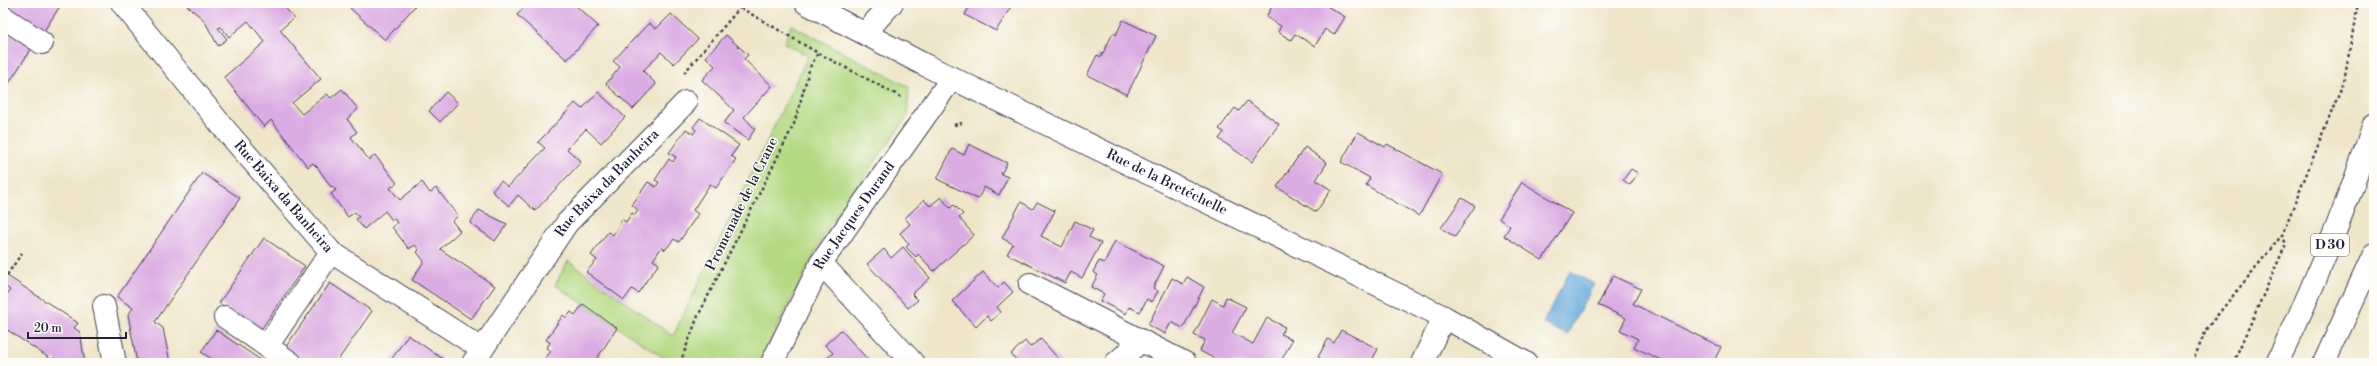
<svg xmlns="http://www.w3.org/2000/svg" width="2377" height="366" font-family="'Libre Bodoni',serif">
  <style>
    .green { fill: #b4d982; stroke: #6b7e5e }
    .water { fill: #66aadb; stroke: #44668b }
    .building { fill: #dbace3 }
    .lines { fill: none; stroke-linecap: round; stroke-linejoin: round }
    .minor-casing { stroke: #413f50; stroke-width: 24 }
    .major-casing { stroke: #413f50; stroke-width: 24 }
    .path { stroke: #413f50; stroke-width: 2.5; stroke-dasharray: 3 3; stroke-linecap: butt }
    .minor { stroke: #fff; stroke-width: 22 }
    .major { stroke: #fff; stroke-width: 22 }
    .labels { text-anchor: middle; dominant-baseline: central; stroke-width: 3; stroke-linejoin: round; paint-order: stroke }
    .shield { fill: #fdfcf7; stroke: #646373; stroke-width: 1 }
    .shield-label { font-size: 13px; font-weight: bold; fill: #22223b }
    .street-label { font-size: 14px; fill: #22223b; stroke: #fdfcf7 }
  </style>
  <rect width="100%" height="100%" fill="#fdfcf7"/>
  <filter id="ink" filterUnits="userSpaceOnUse"><feTurbulence type="fractalNoise" baseFrequency=".025" numOctaves="2"/><feDisplacementMap in="SourceGraphic" scale="8" xChannelSelector="R" yChannelSelector="G"/><feConvolveMatrix kernelMatrix="1 2 1 2 8 2 1 2 1" color-interpolation-filters="sRGB"/></filter>
  <filter id="wash" filterUnits="userSpaceOnUse"><feTurbulence type="fractalNoise" baseFrequency=".012" numOctaves="4" result="noise"/><feDisplacementMap in="SourceGraphic" scale="16" xChannelSelector="R" yChannelSelector="G"/><feGaussianBlur stdDeviation="0.9" result="paint"/><feColorMatrix in="noise" values="0 0 0 0 0 0 0 0 0 0 0 0 0 0 0 0 0 1.4 0 .05"/><feComposite in="paint" operator="in"/></filter>
  <g filter="url(#wash)">
    <rect width="100%" height="100%" fill="#efe6ca"/>
    <!-- green -->
    <path class="green" d="M791 25 909 87 907 117 830 224 759 363H662L664 358 555 285 568 261 673 336 808 56 784 43Z"/>
    <!-- water -->
    <path class="water" d="M1570 271 1594 284 1567 335 1543 323Z"/>
    <g id="blocks">
      <!-- building -->
      <path class="building" d="M4 3H62L40 37 3 11Z
        M184 3H281L294 18 280 30 321 79 292 103 302 114 327 94 331 98 342 89 358 109 347 119 357 132 351 137 369 160 375 155 397 183 390 188 400 200 422 182 430 193 436 188 458 216 452 221 460 231 440 249 495 286 471 319 412 280 424 261 417 252 419 250 415 245 409 249 392 227 397 223 394 218 392 220 385 211 364 229 356 219 359 217 355 212 348 217 331 194 336 190 332 186 331 187 318 168 313 163 308 167 271 120 264 127 224 77 265 42 248 21 229 37 221 27 218 28 227 39 218 46 204 20Z
        M355 3H412L415 6 385 40 350 8Z
        M528 3H573L598 26 567 60 517 15Z
        M971 3H1013L996 31 965 15Z
        M1274 3H1322L1345 17 1334 35 1325 29 1315 46 1295 34 1291 40 1278 32 1281 26 1266 17Z
        M671 14 698 39 674 64 661 52 643 71 656 84 633 109 606 84 620 67 613 61 649 23 656 29Z
        M1123 20 1156 36 1127 95 1087 75 1097 55 1101 57 1113 33 1116 35Z
        M3 26 33 46 3 92Z
        M726 35 748 55 744 59 772 86 744 117 755 129 748 140 724 123 734 110 702 80 715 66 706 57Z
        M446 92 458 103 440 122 429 111Z
        M598 92 625 117 601 143 586 129 567 149 581 162 535 211 518 195 509 206 492 191 501 181 508 187 545 148 538 142 548 132 575 103 582 109Z
        M1247 101 1279 124 1252 162 1219 139 1224 132 1219 129 1235 108 1239 111Z
        M700 118 739 145 731 156 736 159 716 188 710 184 693 210 698 214 679 242 674 239 665 250 662 247 653 260 659 264 649 277 638 293 632 289 624 300 586 272 597 260 591 255 608 232 613 235 622 219 626 222 632 213 635 215 638 210 632 205 648 182 656 187 659 182 655 180 669 159 673 162 676 157 669 153 686 129 693 134 696 130 693 127Z
        M1358 132 1385 147 1387 144 1442 174 1419 216 1366 185 1370 178 1341 162Z
        M969 144 1007 163 1001 174 1008 177 999 195 984 187 978 199 937 179 952 149 964 155Z
        M1305 147 1327 163 1316 180 1331 190 1316 212 1277 187Z
        M1631 169 1638 173 1630 185 1623 180Z
        M202 173 240 198 155 322 163 328 170 363H137L128 315 133 308 117 297Z
        M1522 182 1572 213 1542 260 1504 236 1510 226 1499 219Z
        M941 197 950 208 954 205 963 214 959 218 974 235 934 271 918 254 916 257 906 247 909 244 900 233 910 224 905 218 924 200 930 206Z
        M1462 198 1475 206 1455 237 1441 228Z
        M1021 202 1033 209 1037 202 1055 211 1041 236 1062 247 1075 221 1093 230 1089 237 1101 243 1082 278 1071 272 1065 283 1007 254 1013 244 1002 238Z
        M479 210 507 224 495 241 470 223Z
        M264 238 305 266 260 331 219 303Z
        M1115 241 1164 266 1153 288 1158 291 1152 302 1147 299 1140 312 1129 307 1126 314 1100 301 1104 294 1091 287 1098 275 1093 272 1099 261 1104 263Z
        M903 247 930 278 912 294 918 300 908 308 867 264 884 249 891 258Z
        M983 272 998 288 1004 282 1013 292 997 307 1001 312 991 321 987 316 976 327 952 301Z
        M3 273 78 323 74 328 80 332 85 363H56L55 358 52 360 3 327V300L10 290 3 285Z
        M1613 276 1641 289 1633 304 1721 347 1713 363H1667L1634 347 1638 339 1620 330 1626 318 1598 305Z
        M1187 277 1204 287 1183 328 1171 322 1165 334 1148 325 1172 278 1183 284Z
        M330 283 372 311 336 363H308L285 348Z
        M1226 297 1246 307 1232 333 1242 338 1253 344 1267 318 1285 327 1281 334 1292 340 1280 363H1223L1200 351 1205 340 1194 335 1212 299 1223 305Z
        M583 304 617 328 594 363H549L544 360 551 351 547 348 550 342 546 340 563 315 566 318 571 312 575 315Z
        M216 330 265 363H218L201 352Z
        M841 330 871 363H826L824 361 833 353 825 345Z
        M1341 330 1378 349 1371 362 1374 363H1329L1318 357 1328 339 1334 343Z
        M408 335 444 360 442 363H389Z
        M1041 339 1062 363H1019L1011 354 1025 341 1030 347Z"/>
    </g>
  </g>
  <g filter="url(#ink)">
    <use href="#blocks" fill-opacity="0" stroke="#413f50" stroke-width="1"/>
    <g class="lines">
      <defs>
        <g id="minor">
          <path id="s1" d="M122 3 223 127 331 252 482 349"/>
          <path id="s2" d="M806 3 925 65 1444 317 1526 363"/>
          <path d="M3 17 42 43"/>
          <path d="M865 33 892 3"/>
          <path d="M821 263 913 363"/>
          <path d="M1030 284 1185 363"/>
          <path d="M104 306 115 363"/>
          <path d="M225 317 291 363"/>
          <path d="M267 346 331 252"/>
          <path id="s3" d="M473 363 567 223 686 102"/>
          <path id="s4" d="M772 363 821 263 952 78"/>
          <path d="M1116 363 1141 341"/>
          <path d="M1422 363 1444 317"/>
        </g>
        <path id="major" d="M2277 363C2315 285 2347 206 2374 124
          M2324 363 2374 254"/>
      </defs>
      <!-- minor casing -->
      <use href="#minor" class="minor-casing"/>
      <!-- major casing -->
      <use href="#major" class="major-casing"/>
      <!-- path -->
      <path class="path" d="M741 8 818 53 903 98
        M684 73 744 3
        M954 125 962 123
        M7 275 22 253
        M680 363 698 316 794 124 810 67 818 53
        M2192 363 2207 328 2282 235 2344 81 2358 3
        M2233 363 2286 244 2282 235"/>
      <!-- minor -->
      <use href="#minor" class="minor"/>
      <!-- major -->
      <use href="#major" class="major"/>
    </g>
  </g>
  <g class="labels">
    <!-- shield labels -->
    <rect class="shield" x="2311" y="234" width="38" height="22" rx="3"/>
    <g class="shield-label">
      <text x="2330" y="245">D 30</text>
    </g>
    <!-- street labels -->
    <g class="street-label">
      <text stroke="none"><textPath href="#s2" startOffset="403">Rue de la Bretéchelle</textPath></text>
      <text stroke="none"><textPath href="#s3" startOffset="225">Rue Baixa da Banheira</textPath></text>
      <text stroke="none"><textPath href="#s1" startOffset="252">Rue Baixa da Banheira</textPath></text>
      <text transform="translate(742 204) rotate(-64)">Promenade de la Crane</text>
      <text stroke="none"><textPath href="#s4" startOffset="169">Rue Jacques Durand</textPath></text>
    </g>
  </g>
  <!-- margin -->
  <rect width="2377" height="366" fill="none" stroke="#fdfcf7" stroke-width="16"/>
  <!-- scale -->
  <path d="M28 332v6h98v-6" fill="none" stroke="#22223b" stroke-width="2"/>
  <text x="34" y="332" font-size="12" fill="#22223b" stroke="#fdfcf7" stroke-width="3" paint-order="stroke">20 m</text>
</svg>
